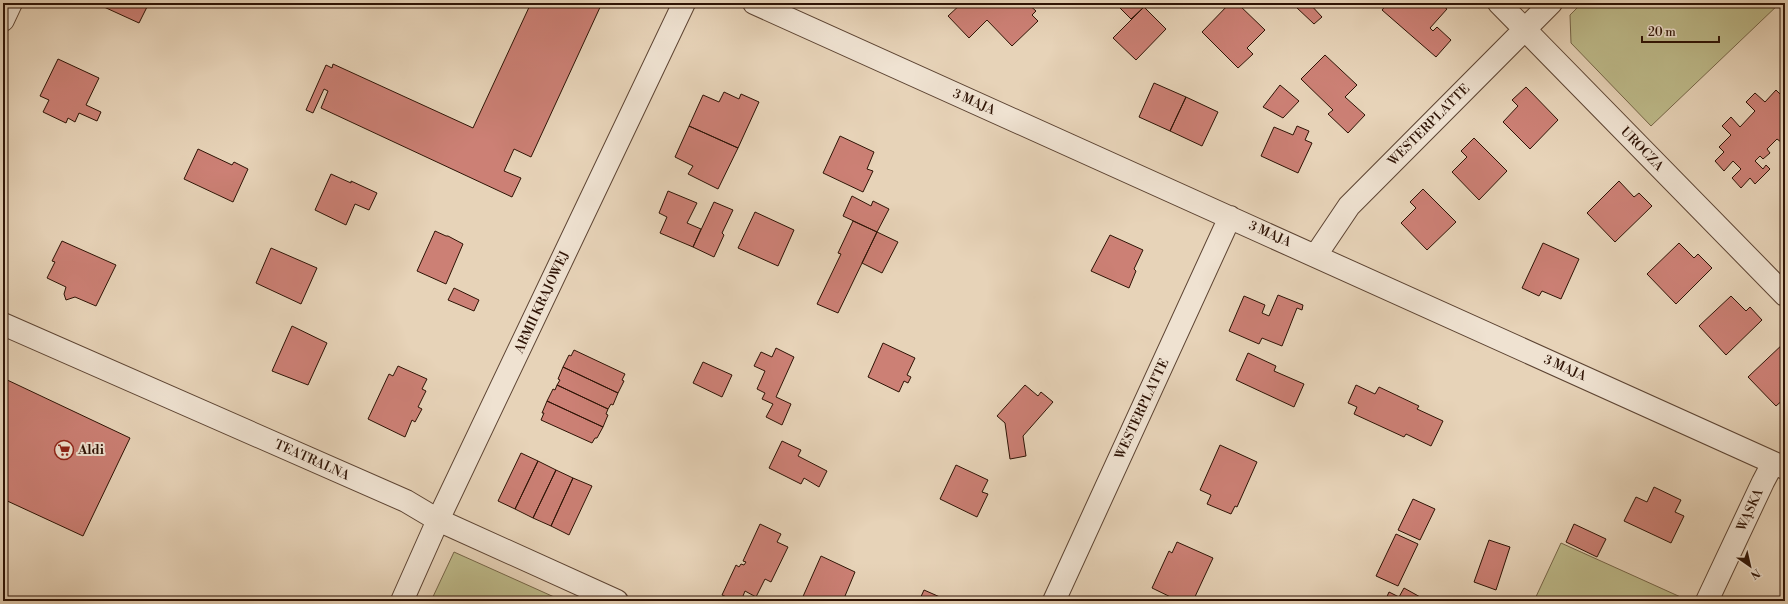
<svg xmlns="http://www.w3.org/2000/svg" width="1788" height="604" font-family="'Libre Bodoni',serif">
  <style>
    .green { fill: #bdba8a; stroke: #766648 }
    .building { fill: #cc8075; stroke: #2e1305 }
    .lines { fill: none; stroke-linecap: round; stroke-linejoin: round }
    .minor-casing { stroke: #5c4332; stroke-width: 24 }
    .minor { stroke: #efe2d1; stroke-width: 22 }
    .labels { text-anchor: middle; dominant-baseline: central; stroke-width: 4; stroke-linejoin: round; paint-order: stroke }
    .street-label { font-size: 13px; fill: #2e1305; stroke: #efe2d1 }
    .poi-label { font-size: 13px; font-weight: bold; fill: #2e1305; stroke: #efe2d1; text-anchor: start }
  </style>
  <rect width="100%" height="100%" fill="#e7d3b8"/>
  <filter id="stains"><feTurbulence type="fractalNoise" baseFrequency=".005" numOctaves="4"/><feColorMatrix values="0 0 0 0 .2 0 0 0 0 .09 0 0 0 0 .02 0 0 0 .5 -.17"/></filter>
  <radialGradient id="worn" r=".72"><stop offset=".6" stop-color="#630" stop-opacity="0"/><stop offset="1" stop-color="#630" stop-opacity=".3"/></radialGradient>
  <!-- green -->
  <path class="green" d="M1582 3H1780L1651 126 1571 43 1570 15Z
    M1561 543 1685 599 1684 601H1534Z
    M454 552 563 601H431Z"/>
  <!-- building -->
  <path class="building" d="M106 3H149L139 23 104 7Z
    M531 3H602L531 157 514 149 504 171 521 178 512 197 321 108 328 91 324 89 313 113 306 110 326 65 332 68 333 64 473 128Z
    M962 3H1020L1023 6 1027 3 1036 11 1032 15 1038 21 1012 46 987 20 969 38 948 16Z
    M1115 3H1148L1131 19Z
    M1230 3H1237L1265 30 1247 48 1253 54 1238 68 1202 32Z
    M1300 3H1309L1322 17 1314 24 1296 7Z
    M1388 3H1439L1447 9 1430 28 1433 31 1437 27 1451 40 1436 57 1382 10Z
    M1144 7 1166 29 1136 60 1113 38Z
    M1325 55 1357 85 1345 97 1365 115 1348 133 1328 114 1333 110 1301 79Z
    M58 59 99 78 86 105 101 112 97 121 79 113 75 122 68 118 66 123 43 112 49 100 40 96Z
    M1154 83 1186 97 1170 131 1139 117Z
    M1280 85 1299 101 1283 118 1263 107Z
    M1526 87 1558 120 1530 149 1503 122 1518 106 1512 100Z
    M1776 90 1781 95 1785 91V138L1781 142 1777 139 1767 149 1770 153 1763 159 1760 156 1755 161 1763 169 1766 165 1770 169 1755 184 1750 178 1741 188 1732 178 1741 169 1733 161 1724 171 1715 161 1724 152 1719 147 1731 135 1722 126 1731 117 1740 127 1755 111 1746 102 1755 93 1765 102Z
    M724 92 739 99 741 94 759 102 738 148 689 126 703 95 719 102Z
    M1186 97 1218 112 1202 146 1170 131Z
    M689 126 738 148 718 189 688 174 693 166 675 157Z
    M1297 126 1309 131 1305 140 1312 143 1298 173 1261 156 1274 127 1293 135Z
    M840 136 874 152 867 169 873 171 863 192 823 173Z
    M1474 138 1507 171 1479 200 1452 172 1467 157 1461 151Z
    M198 149 232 165 234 162 248 169 233 202 184 179Z
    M331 174 351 183V181L377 193 369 210 355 204 346 225 315 210Z
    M1619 181 1634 197 1639 193 1652 206 1615 242 1587 213Z
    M1423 189 1456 222 1427 250 1401 223 1416 208 1410 202Z
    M668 191 697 203 687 223 701 229 693 247 660 233 667 217 659 213Z
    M852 196 871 206 873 201 889 209 877 232 843 216Z
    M714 202 733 210 722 233 724 235 714 257 693 247Z
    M755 212 794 230 778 266 738 248Z
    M853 221 877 232 838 313 817 304 841 254 838 253Z
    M435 231 446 236H448L463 244 446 284 417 271Z
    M877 232 898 242 882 273 862 263Z
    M1110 235 1143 250 1134 269 1136 271 1129 288 1091 271Z
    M62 241 116 265 96 306 75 297 66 300 64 294 66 287 47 278 55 262 52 261Z
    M1543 243 1579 259 1561 299 1542 291 1539 296 1522 288Z
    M1679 243 1694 258 1698 254 1712 268 1676 304 1647 274Z
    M271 248 317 268 301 304 256 283Z
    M454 288 479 300 474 311 448 300Z
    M1278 295 1303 305 1302 310 1297 308 1282 346 1262 338 1259 344 1229 331 1244 296 1265 305 1262 313 1269 316Z
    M1731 296 1746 311 1750 307 1762 320 1726 355 1699 326Z
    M292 326 327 343 308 385 272 371Z
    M1785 342V398L1776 406 1748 377Z
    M883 343 915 358 907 375 911 377 908 383 904 381 899 392 868 377Z
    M776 348 794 357 776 397 791 404 782 425 766 417 773 404 762 399 765 393 757 389 765 371 754 366 761 352 772 357Z
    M574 350 625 374 622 380 624 381 618 393 563 367 569 355 571 356Z
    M1248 353 1276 366 1274 371 1304 384 1294 407 1236 380Z
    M703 362 732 375 722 397 693 383Z
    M398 366 427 379 422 389 426 391 418 407 422 409 415 422 412 420 405 437 368 419 389 374 393 376Z
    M563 367 618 393 613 405 611 404 608 409 557 385 560 380 558 379Z
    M3 378 130 438 83 536 3 499Z
    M557 385 608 409 606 414 608 415 603 427 547 401 553 389 555 390Z
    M1025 385 1038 396 1041 392 1053 402 1023 436 1026 456 1010 459 1005 423 997 416Z
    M1356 385 1375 394 1379 387 1419 406 1417 409 1443 421 1431 446 1406 434 1404 437 1354 414 1357 407 1348 403Z
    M547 401 603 427 597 438H595L592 443 541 420 544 413H542Z
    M782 441 801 450 798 456 827 471 819 487 804 478 801 484 769 468Z
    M1220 445 1257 462 1237 507 1235 506 1231 514 1207 504 1211 495 1200 490Z
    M521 453 538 461 515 509 498 501Z
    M538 461 556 470 533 518 515 509Z
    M956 465 988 480 982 492 988 494 977 517 940 499Z
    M556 470 573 478 551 526 533 518Z
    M573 478 592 486 569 535 551 526Z
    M1654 487 1681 500 1675 512 1684 516 1671 543 1624 521 1636 497 1647 502Z
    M1413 499 1435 509 1420 540 1398 530Z
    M760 524 781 534 777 542 788 547 771 582 765 579 756 597 745 591 741 601H736L722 595 736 565 739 567 741 564 744 565 746 562 743 561Z
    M1574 524 1606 539 1597 557 1566 542Z
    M1396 534 1418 544 1398 586 1376 576Z
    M1489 540 1510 547 1496 590 1474 582Z
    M1177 542 1213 558 1193 601H1179L1152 588 1169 551 1172 553Z
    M821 556 855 572 845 596 851 600V601H801Z
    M1404 588 1422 598 1421 601H1385L1389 592 1399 597Z
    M924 590 949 601H919Z"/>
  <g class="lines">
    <defs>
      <path id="minor" d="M754 3 1785 468
        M1499 3 1785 295
        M3 20 11 3
        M1316 255 1349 206 1551 3
        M3 324 406 501 438 520 617 601
        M402 601 438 520 684 3
        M1054 601 1230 217
        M1707 601 1763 482 1773 463"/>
    </defs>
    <!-- minor casing -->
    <use href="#minor" class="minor-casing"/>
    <!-- minor -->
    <use href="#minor" class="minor"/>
  </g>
  <!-- icons -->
  <defs>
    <symbol id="supermarket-ring" viewBox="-11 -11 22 22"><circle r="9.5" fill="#efe2d1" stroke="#8f2418" stroke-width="1.5"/><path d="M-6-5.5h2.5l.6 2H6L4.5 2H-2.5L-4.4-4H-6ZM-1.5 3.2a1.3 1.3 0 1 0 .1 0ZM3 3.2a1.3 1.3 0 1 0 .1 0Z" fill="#8f2418"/></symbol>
  </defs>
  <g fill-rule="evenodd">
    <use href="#supermarket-ring" x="53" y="439" width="22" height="22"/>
  </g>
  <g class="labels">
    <!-- street labels -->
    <g class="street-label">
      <text transform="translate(974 102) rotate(24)">3 MAJA</text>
      <text transform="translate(1429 125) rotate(-45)">WESTERPLATTE</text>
      <text transform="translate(1642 149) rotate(46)">UROCZA</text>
      <text transform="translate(1270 234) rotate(24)">3 MAJA</text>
      <text transform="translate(542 302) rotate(-65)">ARMII KRAJOWEJ</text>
      <text transform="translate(1565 368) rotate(24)">3 MAJA</text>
      <text transform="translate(1142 409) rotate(-65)">WESTERPLATTE</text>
      <text transform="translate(312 460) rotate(24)">TEATRALNA</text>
      <text transform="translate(1750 510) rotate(-65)">WĄSKA</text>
    </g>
    <!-- poi labels -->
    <g class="poi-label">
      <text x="78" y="450">Aldi</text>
    </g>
  </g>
  <!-- margin -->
  <rect width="1788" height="604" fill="none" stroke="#e7d3b8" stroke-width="16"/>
  <rect x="4" y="4" width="1780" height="596" fill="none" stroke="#2e1305" stroke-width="2"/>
  <rect x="8" y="8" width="1772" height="588" fill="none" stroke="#2e1305"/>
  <!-- north arrow -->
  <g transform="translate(1750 566) rotate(146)" stroke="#efe2d1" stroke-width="3" paint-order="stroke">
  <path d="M0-3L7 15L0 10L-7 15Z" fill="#2e1305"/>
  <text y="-6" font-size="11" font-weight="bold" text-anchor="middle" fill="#2e1305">N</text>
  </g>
  <!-- scale -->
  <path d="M1642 36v6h77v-6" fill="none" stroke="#2e1305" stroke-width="2"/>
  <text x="1648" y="36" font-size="12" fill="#2e1305" stroke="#efe2d1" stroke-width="3" paint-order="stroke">20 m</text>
  <rect width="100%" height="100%" filter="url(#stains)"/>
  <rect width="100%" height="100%" fill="url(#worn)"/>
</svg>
